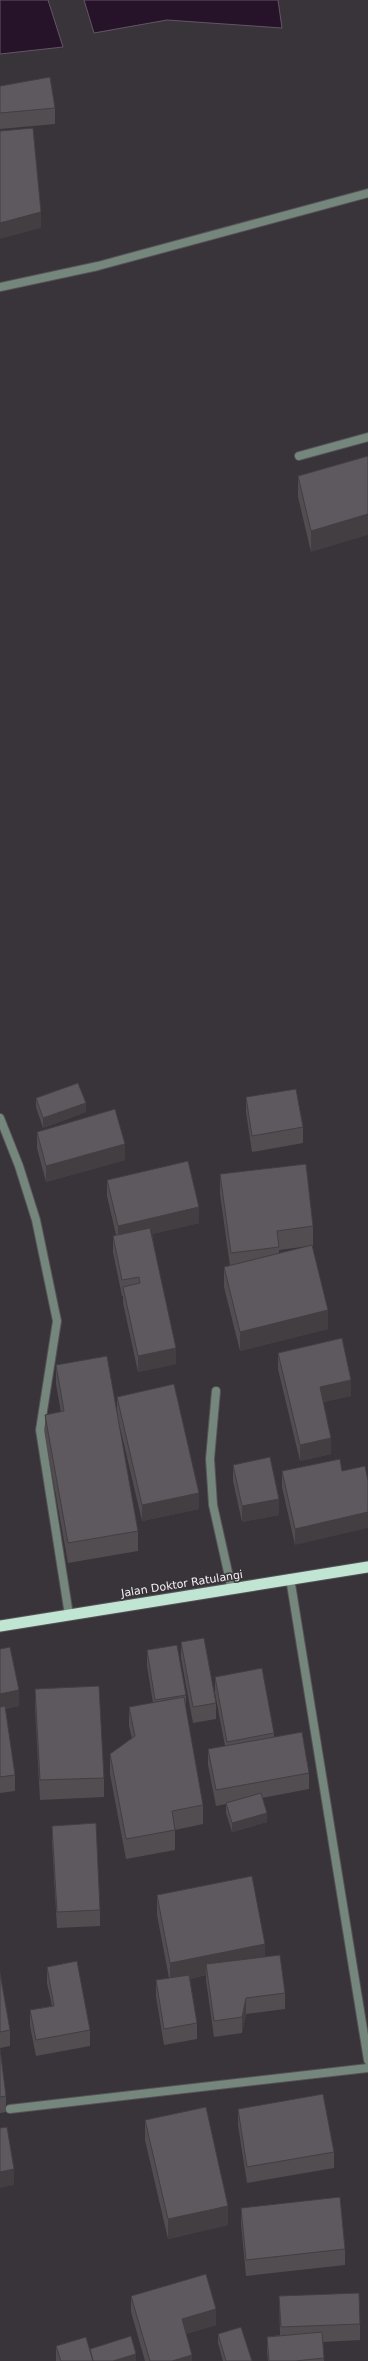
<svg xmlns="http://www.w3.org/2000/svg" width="368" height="2361" font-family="'DejaVu Sans',sans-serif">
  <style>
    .water { fill: #271329; stroke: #645566 }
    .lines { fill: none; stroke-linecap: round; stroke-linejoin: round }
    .minor-casing { stroke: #565257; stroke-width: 10 }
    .trunk-casing { stroke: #565257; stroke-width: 13 }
    .minor { stroke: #75867d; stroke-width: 8 }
    .trunk { stroke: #c0e5d2; stroke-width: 11 }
    .wall { fill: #514d51; fill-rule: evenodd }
    .shaded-wall { fill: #423e42 }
    .building { fill: #5e595e; stroke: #423e42 }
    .labels { text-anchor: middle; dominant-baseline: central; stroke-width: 3; stroke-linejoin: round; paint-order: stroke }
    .street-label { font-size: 11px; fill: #f3f0f3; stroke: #383439 }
  </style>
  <rect width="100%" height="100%" fill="#383439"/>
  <!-- water -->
  <path class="water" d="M0 0H48L63 47 0 54Z
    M84 0H278L282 28 167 20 94 33Z"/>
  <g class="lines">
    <defs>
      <path id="minor" d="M0 287 98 266 368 193
        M299 456 368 437
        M0 1118 19 1166 36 1220 57 1321 40 1430 69 1615
        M216 1391 210 1459 213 1505 232 1590
        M290 1578 368 2060
        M10 2109 368 2068"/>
      <path id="trunk" d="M0 1626 368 1567"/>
    </defs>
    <!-- minor casing -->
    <use href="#minor" class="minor-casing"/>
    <!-- trunk casing -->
    <use href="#trunk" class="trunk-casing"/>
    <!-- minor -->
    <use href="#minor" class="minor"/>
    <!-- trunk -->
    <use href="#trunk" class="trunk"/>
  </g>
  <!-- wall -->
  <path class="wall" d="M0 86 55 108V124L0 129Z
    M368 456 311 552 298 497V476Z
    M246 1097 303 1127V1143L252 1152 246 1112Z
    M36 1098 86 1112 43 1128 36 1107Z
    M37 1132 125 1160 46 1182 37 1148Z
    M220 1174 313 1226V1245L312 1246 328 1329 240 1351 224 1287V1267L230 1266 220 1194ZM309 1246 279 1254V1250Z
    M107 1180 199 1223 152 1234 176 1364 138 1372 123 1303V1296H122L113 1252V1236L116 1235 107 1196Z
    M278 1353 351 1396 323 1402 331 1454 300 1461 278 1369Z
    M56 1365 117 1411V1397L199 1509 142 1521 118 1419 138 1531V1551L68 1563 45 1434V1415L61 1412 56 1384Z
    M233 1465 279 1515 242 1522 233 1481Z
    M282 1471H342L295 1545 282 1487Z
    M181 1642 216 1703V1719L193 1723 181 1658Z
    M0 1649 19 1706 5 1709 15 1775V1791L0 1793Z
    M147 1650 186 1695V1709L203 1805V1824L175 1830V1850L126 1859 110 1774V1754L132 1739 129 1726V1707L153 1703 147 1666Z
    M215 1677 274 1733V1737L309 1773V1789L262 1798 267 1822 232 1832 226 1813V1804L216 1806 208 1765V1749L225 1746 215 1693Z
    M35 1689 104 1778V1797L40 1800 35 1708Z
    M52 1826 100 1910V1926L57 1928 52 1842Z
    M157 1895 265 1957 285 1993V2009L246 2014 242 2033 214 2037 206 1980V1975L190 1979 197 2023V2039L164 2045 156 1996V1980L169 1978 157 1915Z
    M47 1967 90 2030V2046L36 2056 30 2026V2010L52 2006 47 1983Z
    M0 1973 10 2030V2046L0 2048Z
    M0 2049 6 2096V2112L0 2113Z
    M238 2109 334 2152V2168L247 2183 238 2125Z
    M145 2120 228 2225 168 2239 145 2140Z
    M241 2208 345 2249V2265L246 2276 241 2224Z
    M131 2296 216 2325 186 2334 192 2361H145L131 2312Z
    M279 2296 360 2324V2340L323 2342 324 2361H268L267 2353V2337L280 2335Z
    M218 2334 252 2361H223L218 2343Z
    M56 2346 90 2350 136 2361H56Z"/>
  <!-- shaded-wall -->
  <path class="shaded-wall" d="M41 212V228L0 239V223Z
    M368 514V535L311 552V531Z
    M86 1103V1112L43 1128V1118Z
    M125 1144V1160L46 1182V1166Z
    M199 1207V1223L118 1242V1226Z
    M328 1310V1329L240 1351V1332Z
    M176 1348V1364L138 1372V1356Z
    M351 1380V1396L320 1403V1387Z
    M331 1438V1454L300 1461V1445Z
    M199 1493V1509L142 1521V1505Z
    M279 1499V1515L242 1522V1506Z
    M368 1512V1528L295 1545V1529Z
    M19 1690V1706L0 1710V1694Z
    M267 1813V1822L232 1832V1823Z
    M265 1944V1963L206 1964V1975L170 1983V1963Z
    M246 1998V2014L242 2033V2017Z
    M14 2169V2185L0 2188V2172Z
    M228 2206V2225L168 2239V2219Z
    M216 2309V2325L182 2335V2319Z
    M136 2354V2361H113Z
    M192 2355V2361H172Z"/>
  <!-- building -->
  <path class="building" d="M50 77 55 108 0 113V86Z
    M33 128 41 212 0 223V131Z
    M368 456V514L311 531 298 476Z
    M78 1083 86 1103 43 1118 36 1098Z
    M296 1089 303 1127 252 1136 246 1097Z
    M115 1109 125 1144 46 1166 37 1132Z
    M188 1161 199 1207 118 1226 107 1180Z
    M306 1164 313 1226 277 1231 279 1247 231 1253 220 1174Z
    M150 1228 176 1348 138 1356 123 1287 140 1283 139 1277 122 1280 113 1236Z
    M312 1245 328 1310 240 1332 224 1267Z
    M342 1338 351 1380 320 1387 331 1438 300 1445 278 1353Z
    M107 1356 138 1531 68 1543 45 1415 64 1411 56 1365Z
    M174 1384 199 1493 142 1505 117 1397Z
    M270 1457 279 1499 242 1506 233 1465Z
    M340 1459 342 1471 365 1466 368 1481V1512L295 1529 282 1471Z
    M204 1638 216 1703 193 1707 181 1642Z
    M177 1645 186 1695 155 1700 147 1650Z
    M10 1647 19 1690 0 1694V1649Z
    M262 1668 274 1733 227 1742 215 1677Z
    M99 1686 104 1778 40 1780 35 1689Z
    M184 1697 203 1805 172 1811 175 1830 126 1839 110 1754 135 1736 129 1707Z
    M5 1706 15 1775 0 1777V1707Z
    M302 1732 309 1773 216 1790 208 1749Z
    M261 1793 267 1813 232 1823 226 1803Z
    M96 1823 100 1910 57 1912 52 1826Z
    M252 1876 265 1944 170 1963 157 1895Z
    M280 1955 285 1993 246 1998 242 2017 214 2021 206 1964Z
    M77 1961 90 2030 36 2040 30 2010 54 2006 47 1967Z
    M0 1973 10 2030 0 2032Z
    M189 1975 197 2023 164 2029 156 1980Z
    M0 2049 6 2096 0 2097Z
    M323 2094 334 2152 247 2167 238 2109Z
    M206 2107 228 2206 168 2219 145 2120Z
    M7 2127 14 2169 0 2172V2128Z
    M340 2197 345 2249 246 2260 241 2208Z
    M206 2274 216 2309 182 2319 192 2355 172 2361H150L131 2296Z
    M359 2293 360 2324 281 2327 279 2296Z
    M241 2327 252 2361H226L218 2334Z
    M322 2332 324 2358 295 2361H269L267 2337Z
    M131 2336 136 2354 113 2361H93L90 2349Z
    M86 2337 93 2361H61L56 2346Z"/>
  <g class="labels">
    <!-- street labels -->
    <g class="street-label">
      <text transform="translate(182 1584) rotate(-9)">Jalan Doktor Ratulangi</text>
    </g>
  </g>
</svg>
